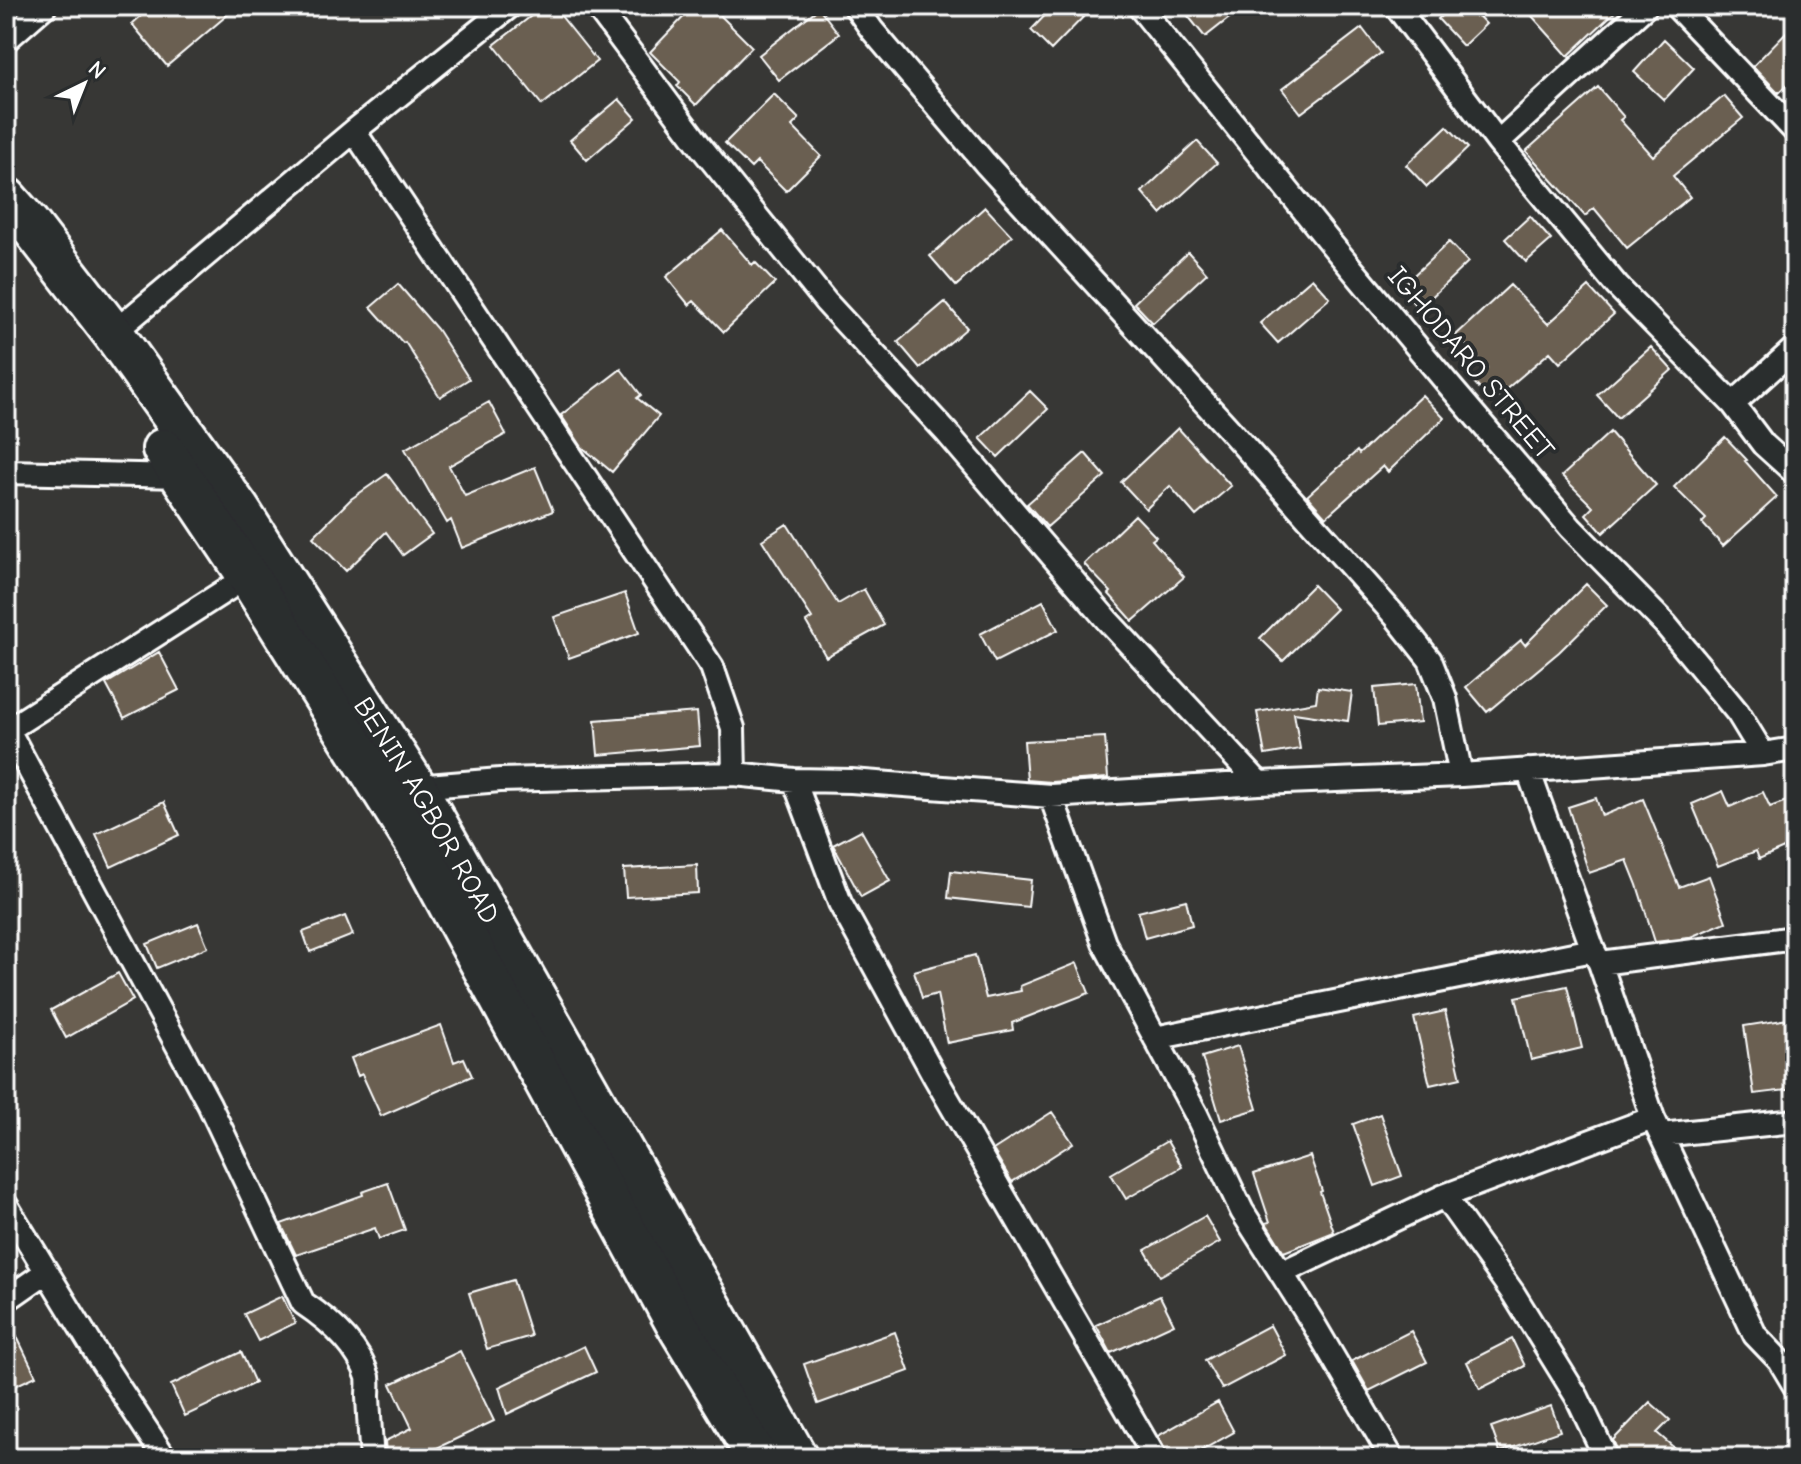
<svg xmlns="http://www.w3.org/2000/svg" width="1801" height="1464" font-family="'Comic Neue',sans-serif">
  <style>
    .building { fill: #6a5f51; stroke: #fff; stroke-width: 2 }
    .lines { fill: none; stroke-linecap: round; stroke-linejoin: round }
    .street-casing { stroke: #fff; stroke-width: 28 }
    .highway-casing { stroke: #fff; stroke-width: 46 }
    .street { stroke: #2a2d2e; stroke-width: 22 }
    .highway { stroke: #2a2d2e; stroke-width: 40 }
    .labels { text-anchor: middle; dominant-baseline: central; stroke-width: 8; stroke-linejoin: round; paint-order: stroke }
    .street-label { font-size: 28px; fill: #fff; stroke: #2a2d2e }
  </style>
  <rect width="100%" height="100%" fill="#373735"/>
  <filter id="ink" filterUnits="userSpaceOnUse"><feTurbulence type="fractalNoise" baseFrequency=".0125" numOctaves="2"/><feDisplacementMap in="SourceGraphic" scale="16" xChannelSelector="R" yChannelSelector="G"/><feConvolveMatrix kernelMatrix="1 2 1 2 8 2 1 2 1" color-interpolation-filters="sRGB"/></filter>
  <g filter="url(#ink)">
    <!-- building -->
    <path class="building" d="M152 6H238L167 66 132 24Z
      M544 6H553L597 61 542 105 494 45Z
      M694 6H711L752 47 696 105 677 86 680 82 650 52Z
      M1054 6H1094L1051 50 1031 30Z
      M1180 6H1226L1233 15 1205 37Z
      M1451 6H1469L1486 24 1463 46 1438 19Z
      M1523 6H1621L1568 56Z
      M819 8 839 34 779 80 759 55Z
      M1795 23V77L1779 93 1753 66Z
      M1362 28 1381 53 1301 113 1282 89Z
      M1664 39 1694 68 1664 100 1634 72Z
      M1598 87 1624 117 1620 120 1653 156 1724 96 1743 118 1673 176 1690 197 1627 248 1594 208 1585 216 1526 151Z
      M774 94 799 119 792 126 821 156 786 191 757 162 751 168 725 143Z
      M619 99 636 118 587 160 570 140Z
      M1447 126 1468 148 1427 187 1406 165Z
      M1197 141 1217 163 1161 214 1142 192Z
      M985 207 1012 236 956 286 930 256Z
      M1530 216 1551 240 1526 262 1505 239Z
      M722 230 752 265 755 262 775 283 724 332 694 301 689 305 666 277Z
      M1449 242 1468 262 1419 309 1400 288Z
      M1188 252 1207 273 1153 323 1134 303Z
      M1312 278 1330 298 1278 343 1260 323Z
      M398 284 437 329 469 379 440 397 405 342 403 343 371 307Z
      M1510 285 1548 324 1589 287 1614 314 1560 363 1550 352 1491 402 1472 380 1487 368 1456 335Z
      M945 302 967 328 920 368 898 342Z
      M1651 347 1672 370 1618 418 1597 395Z
      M621 369 641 395 637 398 659 416 612 472 582 447 561 415Z
      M1030 391 1048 409 998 457 980 438Z
      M1422 395 1444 418 1388 472 1383 466 1326 517 1307 496 1357 451 1359 454Z
      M489 402 506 434 449 466 465 496 535 467 553 511 462 548 451 520 447 523 405 449Z
      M1178 428 1231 486 1196 516 1170 486 1146 509 1121 482Z
      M1610 432 1656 485 1603 533 1586 514 1593 507 1562 476Z
      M1725 437 1747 460 1745 461 1777 497 1723 546 1702 523 1706 519 1674 487Z
      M1085 453 1105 476 1047 527 1027 504Z
      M387 474 432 534 403 555 386 532 346 571 313 537 351 499Z
      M1135 515 1156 537 1152 540 1184 577 1133 621 1109 594 1111 592 1084 564Z
      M787 524 838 604 864 589 884 625 826 657 806 622 812 618 762 540Z
      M1586 584 1607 605 1559 652 1487 712 1466 687 1521 640 1525 645Z
      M1313 585 1336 609 1283 661 1260 638Z
      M625 593 639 633 569 658 554 617Z
      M1043 601 1058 630 995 662 980 634Z
      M159 652 179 690 124 718 106 684Z
      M1416 684 1420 722 1378 726 1374 688Z
      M1318 687 1352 692 1348 721 1294 713 1300 749 1265 755 1257 712 1316 702Z
      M697 712 700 746 598 755 595 720Z
      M1105 737 1108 778 1051 782 1027 780 1024 741Z
      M1723 791 1730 807 1763 792 1770 807 1795 798V843L1759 859 1756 851 1718 866 1692 804Z
      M1596 798 1602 816 1643 799 1679 887 1709 876 1726 922 1688 938 1655 942 1637 885 1627 860 1589 873 1568 807Z
      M164 802 179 835 111 867 96 834Z
      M861 830 890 881 861 897 833 845Z
      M697 865 698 893 626 897 624 869Z
      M951 871 1031 880 1028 907 948 898Z
      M1186 900 1192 925 1145 938 1138 912Z
      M345 916 353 935 310 952 303 932Z
      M198 923 208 947 157 968 147 944Z
      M975 955 986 998 1021 991 1020 986 1077 963 1089 993 1012 1023 1013 1030 947 1043 937 994 922 998 914 971Z
      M118 973 133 1000 66 1038 51 1010Z
      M1567 986 1582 1048 1531 1060 1516 997Z
      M1445 1011 1461 1078 1430 1085 1414 1018Z
      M1795 1018V1089L1754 1094 1744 1026Z
      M441 1025 454 1062 464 1058 472 1076 381 1116 362 1074 358 1076 351 1058Z
      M1238 1046 1257 1109 1221 1120 1202 1057Z
      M1052 1112 1073 1143 1012 1182 993 1150Z
      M1380 1114 1402 1176 1375 1186 1353 1124Z
      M1167 1141 1182 1167 1126 1199 1111 1174Z
      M1310 1156 1322 1191 1320 1192 1334 1232 1284 1252 1266 1223 1270 1222 1254 1174Z
      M388 1183 405 1230 379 1239 375 1228 296 1255 281 1224 363 1195 362 1192Z
      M1205 1216 1220 1242 1160 1276 1145 1250Z
      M513 1280 531 1336 487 1349 469 1293Z
      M282 1296 295 1323 258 1341 244 1314Z
      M1160 1296 1174 1324 1111 1353 1096 1325Z
      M6 1314 36 1376 6 1390Z
      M1270 1325 1286 1355 1222 1389 1205 1360Z
      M1411 1331 1427 1362 1369 1391 1352 1361Z
      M895 1332 909 1371 818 1404 804 1364Z
      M1512 1339 1525 1366 1480 1389 1467 1362Z
      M584 1346 596 1372 507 1414 499 1387Z
      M460 1351 494 1421 416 1458H388L386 1453 385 1441 412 1428 391 1384Z
      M241 1352 255 1383 185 1416 171 1385Z
      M1218 1402 1234 1432 1188 1458H1169L1158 1436Z
      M1650 1402 1670 1420 1657 1433 1686 1458H1623L1619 1454 1613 1440Z
      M1551 1406 1560 1431 1500 1452 1491 1427Z"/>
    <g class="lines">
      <defs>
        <path id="street" d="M596 6 701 147 826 302 947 433 1107 620 1259 783
          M855 6 872 30 985 163 1227 427 1396 617 1430 660 1445 698 1461 775
          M1139 6 1327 239 1448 384 1571 528 1665 624 1738 713 1763 754
          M1396 6 1498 142 1617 286 1733 404 1763 444 1795 473
          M1676 6 1795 131
          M6 40 45 6
          M354 131 712 667 733 728 734 774
          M1498 142 1646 6
          M113 333 354 131 510 6
          M1733 404 1795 348
          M6 472 181 476
          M8 730 209 1104 303 1303C330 1321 358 1346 368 1377 369 1383 368 1390 368 1396 369 1416 370 1437 372 1458
          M6 731 248 576
          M1528 770 1593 950 1600 963 1653 1118 1755 1335 1780 1361 1795 1386
          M794 780 840 903 935 1077 1155 1458
          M416 787 500 780 734 774 794 780 851 781 1051 796 1259 783 1461 775 1763 754 1795 749
          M1051 796 1104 943 1196 1114 1242 1211 1313 1323 1392 1458
          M1600 963 1795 938
          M1155 1038 1593 950
          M1661 1135 1795 1121
          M1444 1196 1513 1293 1577 1397 1606 1458
          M6 1205 98 1356 165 1458
          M1281 1273 1444 1196 1653 1118
          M6 1300 46 1272"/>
        <g id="highway">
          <path id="s1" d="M6 198 29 224 113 333 238 508 416 787 797 1458"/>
          <path d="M163 449 248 576 415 842 675 1321 758 1458"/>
        </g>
      </defs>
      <!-- street casing -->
      <use href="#street" class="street-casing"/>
      <!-- highway casing -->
      <use href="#highway" class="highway-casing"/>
      <!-- street -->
      <use href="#street" class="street"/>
      <!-- highway -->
      <use href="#highway" class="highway"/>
    </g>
  </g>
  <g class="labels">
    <!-- street labels -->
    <g class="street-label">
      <text transform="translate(1471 363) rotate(50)">IGHODARO STREET</text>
      <text stroke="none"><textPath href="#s1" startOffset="744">BENIN AGBOR ROAD</textPath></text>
    </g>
  </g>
  <!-- margin -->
  <rect width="1801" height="1464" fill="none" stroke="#2a2d2e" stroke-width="32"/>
  <rect x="16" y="16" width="1769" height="1432" fill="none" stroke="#fff" stroke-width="3" filter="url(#ink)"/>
  <!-- north arrow -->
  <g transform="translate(84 84) rotate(43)" stroke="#2a2d2e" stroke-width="6" paint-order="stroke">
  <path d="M0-6L14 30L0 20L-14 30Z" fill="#ffffff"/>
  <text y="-12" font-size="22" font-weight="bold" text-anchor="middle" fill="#ffffff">N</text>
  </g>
</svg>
